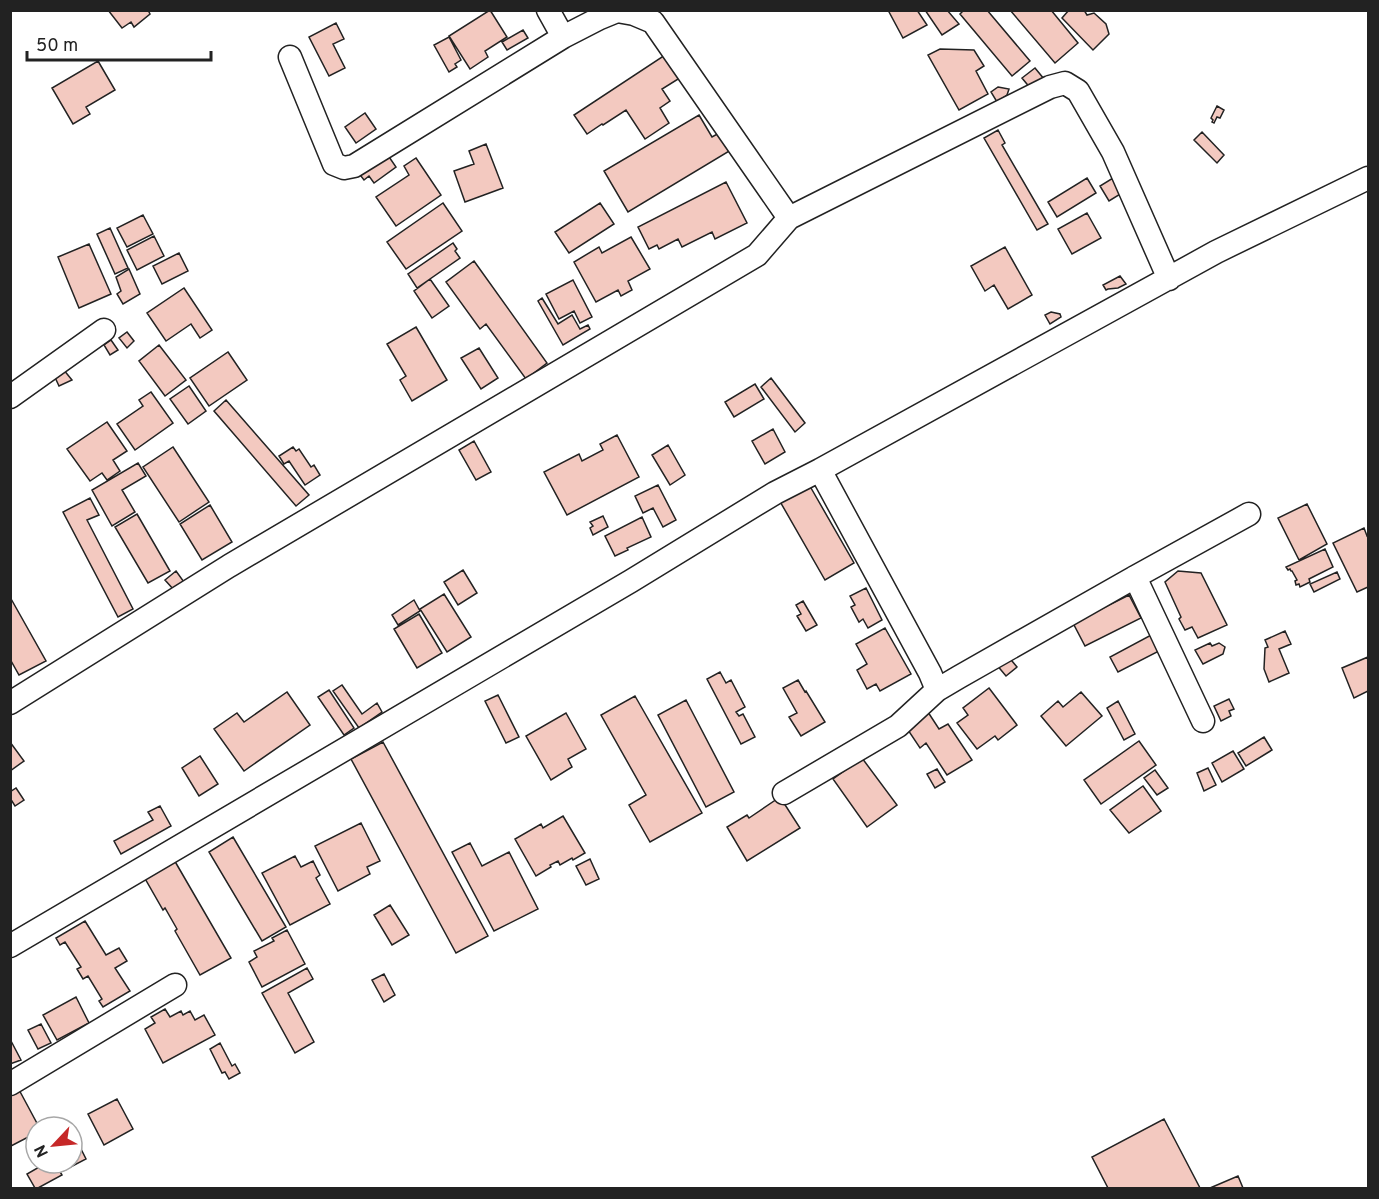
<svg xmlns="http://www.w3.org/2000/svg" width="1379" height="1199" font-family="Overpass,sans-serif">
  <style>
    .building { fill: #f3c9c0; stroke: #222; stroke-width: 1.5 }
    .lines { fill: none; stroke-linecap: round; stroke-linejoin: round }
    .minor-casing { stroke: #222; stroke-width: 25 }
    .minor { stroke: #fff; stroke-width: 22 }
  </style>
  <rect width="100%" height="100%" fill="#fff"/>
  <!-- building -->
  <path class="building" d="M108 10H148L150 14 134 27 131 22 122 28Z
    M490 10 507 37 485 51 488 57 470 69 449 36Z
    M888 10H917L927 25 903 38Z
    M925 10H947L959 24 942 35Z
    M964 10H987L1030 61 1012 76 960 14Z
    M1010 10H1051L1078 43 1055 63Z
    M1069 10H1084L1087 15 1094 13 1106 24 1109 34 1093 50 1062 18Z
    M336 23 344 39 333 44 345 68 329 76 309 37Z
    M523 30 528 38 507 50 502 42Z
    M449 37 461 60 455 64 457 67 449 72 434 45Z
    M940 49 974 50 984 66 976 71 988 94 959 110 928 55Z
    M668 53 683 76 662 89 670 101 660 108 669 123 645 139 626 110 603 125 602 124 587 134 574 115Z
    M98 61 115 90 86 107 90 114 73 124 52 88Z
    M1035 68 1044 79 1031 89 1022 78Z
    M998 87 1009 89 1007 95 997 102 991 92Z
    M1217 106 1224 110 1220 118 1217 117 1214 123 1212 122 1213 120 1211 118Z
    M365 113 376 129 356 143 345 127Z
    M699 115 712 137 721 132 731 150 628 212 604 171Z
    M998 130 1005 143 1002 145 1048 224 1037 230 984 138Z
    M1202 132 1224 155 1217 163 1194 140Z
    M486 144 503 188 465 202 454 171 474 164 469 151Z
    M385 151 396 167 374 183 369 176 364 180 357 171Z
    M416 158 441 195 396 226 376 197 409 175 404 166Z
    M1087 178 1096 193 1057 217 1048 202Z
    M1113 178 1122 193 1109 201 1100 186Z
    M726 182 747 223 715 239 712 232 682 247 678 239 659 249 657 245 649 249 638 227Z
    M443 203 462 231 406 269 387 242Z
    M600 203 614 224 569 253 555 232Z
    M1087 213 1101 238 1072 254 1058 229Z
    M143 215 153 234 127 247 117 228Z
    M110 228 128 268 115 274 97 234Z
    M154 236 164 256 137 270 127 250Z
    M631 237 650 269 628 281 632 290 621 296 618 290 596 302 574 262 599 247 602 253Z
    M453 243 457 249 455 251 460 258 417 288 408 274Z
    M89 244 111 294 79 308 58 257Z
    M1005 247 1032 295 1008 309 994 285 985 291 971 266Z
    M179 253 188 271 162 284 153 266Z
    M474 261 547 363 526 379 486 324 480 329 446 282Z
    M129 269 140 294 123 304 117 294 121 291 116 277Z
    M1120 276 1126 284 1118 288 1108 289 1106 290 1103 285Z
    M430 279 449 306 432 318 414 291Z
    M573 280 592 317 580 323 574 311 559 319 546 294Z
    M184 288 212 330 200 338 191 324 166 341 147 313Z
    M542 298 558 324 572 315 580 329 588 325 590 329 563 345 538 301Z
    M1051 312 1060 314 1061 317 1050 324 1045 315Z
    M416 327 447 380 412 401 400 380 406 376 387 344Z
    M127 332 134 341 127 348 119 338Z
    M111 340 118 350 110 355 104 345Z
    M159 345 186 380 165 396 139 361Z
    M479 348 498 378 481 389 461 358Z
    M228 352 247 380 209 406 190 378Z
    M63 369 72 380 59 386 53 373Z
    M771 378 805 423 795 432 761 387Z
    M755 384 764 399 734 417 725 402Z
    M189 386 206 411 188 424 170 399Z
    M151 392 173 423 135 450 117 424 143 406 139 400Z
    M226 400 309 495 296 506 214 411Z
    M107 422 127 451 113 460 120 471 107 480 102 473 90 481 67 449Z
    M773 429 785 452 765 464 752 441Z
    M617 435 639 477 567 515 544 472 579 454 582 461 603 450 600 444Z
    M474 441 491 472 476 480 459 450Z
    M668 445 685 475 670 485 652 455Z
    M173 447 209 502 179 522 143 467Z
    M293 447 296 451 299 449 311 467 314 465 320 475 305 485 289 461 284 464 279 456Z
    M138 463 146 476 122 490 135 512 112 526 92 490Z
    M807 481 854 563 825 580 778 498Z
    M658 485 676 520 663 527 653 508 643 513 635 496Z
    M90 498 99 515 87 520 133 609 118 617 63 512Z
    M1307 504 1327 544 1299 560 1278 518Z
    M210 505 232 542 202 560 180 524Z
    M137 514 170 571 148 583 115 527Z
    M603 516 608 527 593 535 590 528 593 526 590 522Z
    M642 517 651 537 627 548 628 550 615 556 605 536Z
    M1364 528 1367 536 1368 535V587L1357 592 1333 543Z
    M1325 549 1333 567 1309 579 1310 582 1300 587 1299 584 1296 585 1295 581 1297 580 1292 571H1291L1290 569 1288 570 1286 567Z
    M463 570 477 593 458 605 444 582Z
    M176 571 184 582 174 590 165 580Z
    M1178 571 1201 573 1227 625 1198 638 1192 627 1185 630 1179 619 1181 617 1165 582Z
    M1337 572 1340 579 1314 592 1310 584Z
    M866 588 882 620 868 628 863 619 859 622 851 607 855 605 850 596Z
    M444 594 471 637 447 652 420 609Z
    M1129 595 1141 618 1085 646 1073 623Z
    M10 597 46 661 19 675 10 659Z
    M414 600 420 611 398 625 392 615Z
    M803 601 817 625 806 631 797 616 801 614 796 605Z
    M419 614 442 653 417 668 394 629Z
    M885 628 911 674 880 691 876 684 867 689 857 670 867 664 856 644Z
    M1285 631 1291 644 1279 649 1289 673 1269 682 1264 669 1265 648 1268 647 1265 640Z
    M1153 634 1161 650 1118 672 1110 657Z
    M1210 643 1212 646 1219 643 1225 647 1223 654 1203 664 1195 650Z
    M1007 655 1017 667 1006 676 996 664Z
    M1368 657V691L1354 698 1342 668Z
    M720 672 726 683 731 680 745 707 736 712 739 716 743 714 755 737 741 744 707 679Z
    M798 680 805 692 806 691 825 722 801 736 789 717 797 713 783 688Z
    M342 685 362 714 377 703 382 712 359 728 333 691Z
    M989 688 1017 725 998 740 995 736 977 749 957 723 968 715 963 708Z
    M329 690 354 728 344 735 318 697Z
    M287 692 310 725 244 771 214 729 237 713 244 722Z
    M1081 692 1102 716 1066 746 1041 716 1058 701 1063 707Z
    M498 695 519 737 506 743 485 701Z
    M635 696 702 813 650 842 629 805 646 795 601 715Z
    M1229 699 1234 709 1229 711 1231 716 1221 721 1214 706Z
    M686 700 734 792 706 807 658 715Z
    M1118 701 1135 734 1124 740 1107 708Z
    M926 709 939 729 948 724 972 760 947 775 926 743 920 748 904 724Z
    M566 713 586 749 568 759 572 767 551 780 526 736Z
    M1264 737 1272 750 1246 766 1238 753Z
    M1139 741 1156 765 1101 804 1084 780Z
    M10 742 24 761 10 771Z
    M383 742 488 936 456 953 351 759Z
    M1233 751 1244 769 1222 782 1212 763Z
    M200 756 218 784 199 796 182 768Z
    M862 758 897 805 867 827 833 779Z
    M1208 768 1216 785 1204 791 1197 773Z
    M937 769 945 782 935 788 927 774Z
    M1155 770 1168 788 1157 795 1144 778Z
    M1143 786 1161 811 1129 833 1110 810Z
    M16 788 24 800 15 806 10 798V792Z
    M780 797 800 828 747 861 727 827 747 815 749 818Z
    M160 806 171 826 121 854 114 841 153 820 148 812Z
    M563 816 585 853 573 860 572 858 560 865 558 861 550 865 551 867 536 876 515 839 541 824 543 828Z
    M361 823 380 861 367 867 370 874 338 891 315 846Z
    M233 837 286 927 262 941 209 852Z
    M470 843 482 866 509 852 538 909 494 931 452 852Z
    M295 856 301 867 313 861 320 875 316 878 330 904 290 925 262 873Z
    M173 858 231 958 200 975 175 931 177 929 165 908 163 910 143 875Z
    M590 859 599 879 586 885 576 866Z
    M390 905 409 935 392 945 374 915Z
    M85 921 106 955 119 948 127 961 115 968 130 991 103 1007 99 1001 102 999 88 976 83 979 77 969 81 967 65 942 60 945 56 938Z
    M287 930 305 964 262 987 249 962 257 957 254 951 274 941 272 938Z
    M307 968 313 979 288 993 314 1042 295 1053 262 993Z
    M384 974 395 995 384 1002 372 980Z
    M76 997 89 1023 57 1040 43 1015Z
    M165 1009 170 1017 181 1011 183 1015 190 1011 195 1020 204 1015 215 1035 163 1063 145 1029 155 1023 151 1017Z
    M41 1024 51 1043 38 1049 28 1030Z
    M10 1039 21 1060 10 1064Z
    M220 1043 232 1066 235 1064 240 1073 229 1079 225 1072 222 1073 210 1049Z
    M17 1086 39 1127H36V1133L11 1146 10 1090Z
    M117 1099 133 1129 104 1145 88 1114Z
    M1164 1119 1200 1188H1108L1092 1157Z
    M76 1139 86 1159 63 1171 59 1163H72V1141Z
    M46 1163H55L62 1175 38 1188H35L27 1174Z
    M1238 1176 1243 1188H1210Z"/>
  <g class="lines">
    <defs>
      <path id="minor" d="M548 10 563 37
        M290 57 334 164 344 168 354 166 563 37 600 18 617 11 634 14 653 22 789 218
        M10 397 104 330
        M820 470 930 673 937 690
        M1135 577 1203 721
        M10 703 229 566 757 255 789 218 1050 87 1065 83 1078 91 1113 152 1169 279
        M784 793 898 726 937 690 959 677 1135 577 1249 514
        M10 946 631 581 775 493 820 470 1216 252 1368 178
        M10 1084 175 985"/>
    </defs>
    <!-- minor casing -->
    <use href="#minor" class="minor-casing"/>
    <!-- minor -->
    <use href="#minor" class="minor"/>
  </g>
  <!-- border -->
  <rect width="1379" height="1199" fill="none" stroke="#222222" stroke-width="24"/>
  <!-- north arrow -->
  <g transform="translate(54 1145) rotate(244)"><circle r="28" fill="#ffffff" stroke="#a7a7a7" stroke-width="1.5"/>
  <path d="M0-4.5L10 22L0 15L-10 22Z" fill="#c62828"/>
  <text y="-9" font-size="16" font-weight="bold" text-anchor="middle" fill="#222222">N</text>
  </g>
  <!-- scale -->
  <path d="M27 51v9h184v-9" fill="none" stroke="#222222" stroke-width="3"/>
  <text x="36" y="51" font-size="18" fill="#222222" stroke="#ffffff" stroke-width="4.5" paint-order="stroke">50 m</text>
</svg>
